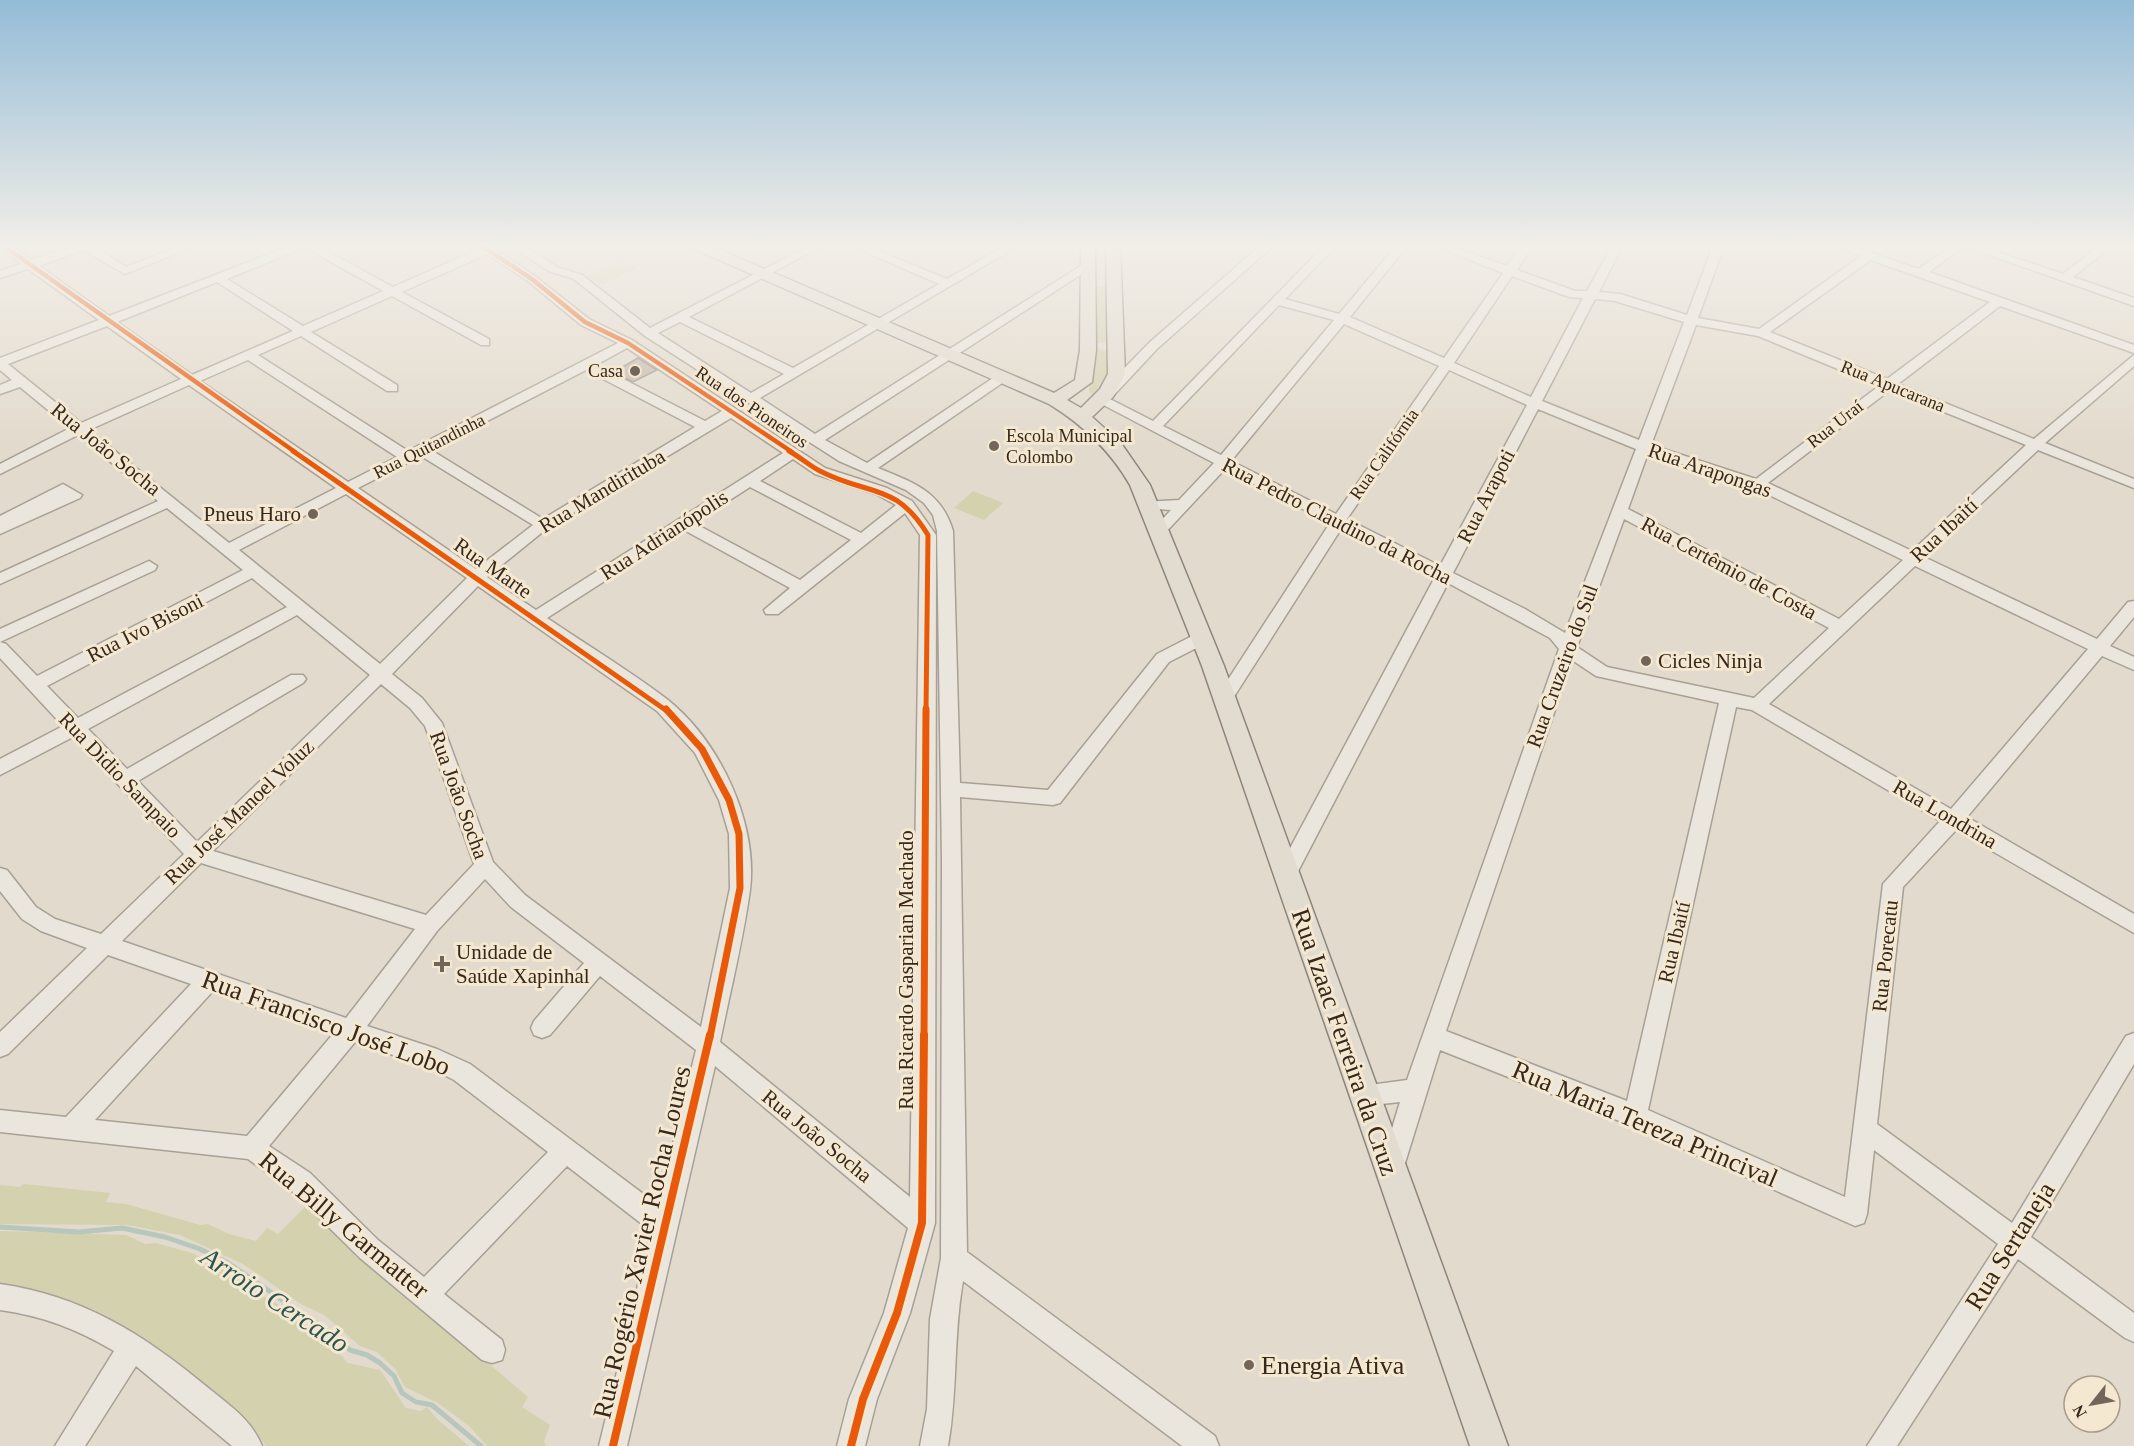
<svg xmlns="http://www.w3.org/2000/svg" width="2134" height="1446" font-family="Georgia,serif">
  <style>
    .green { fill: #d3d1ae }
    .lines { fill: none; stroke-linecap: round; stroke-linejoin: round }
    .stream { stroke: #b7c7bd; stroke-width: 5 }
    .building { fill: #c6b8ad; stroke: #a2968b; stroke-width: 1.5 }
    .minor-casing { stroke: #a8a095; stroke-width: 3 }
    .major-casing { stroke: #8d857c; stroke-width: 3 }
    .minor { fill: #ebe6dd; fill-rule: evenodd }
    .major { fill: #e2dbcf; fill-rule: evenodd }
    .cycleway-far3-casing { stroke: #f4e8d1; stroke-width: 8 }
    .cycleway-far2-casing { stroke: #f4e8d1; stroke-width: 8 }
    .cycleway-far1-casing { stroke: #f4e8d1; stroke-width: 10 }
    .cycleway-casing { stroke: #f4e8d1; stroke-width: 12 }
    .cycleway-far3 { stroke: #e8590c; stroke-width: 4.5 }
    .cycleway-far2 { stroke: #e8590c; stroke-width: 5 }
    .cycleway-far1 { stroke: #e8590c; stroke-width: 7 }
    .cycleway { stroke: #e8590c; stroke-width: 8 }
    .poi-dot { fill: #72665a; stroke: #f4e8d1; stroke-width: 2 }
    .labels { text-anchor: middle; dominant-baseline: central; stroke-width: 6; stroke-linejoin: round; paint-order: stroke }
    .far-poi-label { font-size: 18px; fill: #36281d; stroke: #f4e8d1; text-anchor: end }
    .far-street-label { font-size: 18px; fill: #36281d; stroke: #f4e8d1 }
    .street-label { font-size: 21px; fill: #36281d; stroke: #f4e8d1 }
    .poi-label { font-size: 21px; fill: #36281d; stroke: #f4e8d1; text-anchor: start }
    .near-street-label { font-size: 26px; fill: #36281d; stroke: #f4e8d1 }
    .near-poi-label { font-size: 26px; fill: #36281d; stroke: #f4e8d1; text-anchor: start }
    .near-water-label { font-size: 27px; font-style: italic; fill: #2d5550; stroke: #f4e8d1 }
  </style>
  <rect width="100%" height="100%" fill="#e2dacc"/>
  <!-- green -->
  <path class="green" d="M620 261 637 268 603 284 587 277Z
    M1094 286 1108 287 1115 343H1094Z
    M1099 349 1113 353 1105 386 1095 396 1089 392 1092 353Z
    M973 491 1003 503 984 520 954 508Z
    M24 1184 110 1193 106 1202 126 1204 200 1225 208 1224 229 1234 256 1241 267 1228 278 1234 309 1203 353 1249 355 1256 402 1290 528 1397 522 1407 550 1425 544 1441 546 1446H487L469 1426 438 1403 405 1387 395 1369 377 1352 360 1346 324 1315 301 1304 243 1264 180 1235 127 1225 0 1224V1185L20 1187Z
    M0 1231 126 1235 145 1244 156 1243 195 1254 211 1266 231 1270 261 1295 287 1310 296 1320 325 1338 348 1363 380 1370 406 1408 421 1411 427 1407 437 1419 469 1446H266C230 1403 142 1330 90 1308 61 1297 30 1294 0 1290Z"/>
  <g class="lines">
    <!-- stream -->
    <path class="stream" d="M0 1227 79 1232 122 1228 165 1237 200 1249 228 1263 332 1334 350 1350 367 1355 380 1363 394 1376 402 1393 416 1402 432 1405 481 1446"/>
  </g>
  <!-- building -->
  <path class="building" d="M638 358 657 370 633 382 614 372Z"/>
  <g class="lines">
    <defs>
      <path id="minor" d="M0 246H11L31 260 74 246H93L126 267 180 246H195L125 274 83 250 39 266 109 316 290 246H318L393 287 479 249 477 246H501L496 250 536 277 589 319 632 340 825 468 887 488 912 501 936 535 935 1223 910 1313 877 1399 865 1446H837L849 1399 884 1313 908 1228 715 1066 627 1446H599L651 1231 567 1166 444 1294 502 1340 505 1350 502 1360 492 1363 482 1360 360 1258 292 1191 248 1159 0 1132V1110L66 1117 191 984 108 955 8 1054 0 1057V1032L87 948 41 931 22 919 0 891V868L7 870 36 907 55 919 101 934 184 854 73 737 0 775V759L63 726 0 658V642L6 644 37 676 243 570 167 508 0 584V573L158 501 78 435 0 474V464L70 428 20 387 0 394V385L12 380 0 370V358L99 320 28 269 0 278V271L21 264ZM305 247 306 248 383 291 303 326 227 279ZM487 254 528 281 581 325 618 343 408 451 258 355 301 336 387 391H397V385L311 332 392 296 481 345H489V339L402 292ZM217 282 293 331 192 375 117 322ZM107 326 181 379 81 423 8 364ZM627 348 722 411 705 421 596 365ZM248 360 397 457 348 482 200 381ZM586 370 695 427 543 519 431 450ZM189 385 336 488 229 543 89 430ZM731 418 783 453 536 610 487 577 545 530ZM421 456 533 525 476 569 358 488ZM793 459 815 474 876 494 896 505 861 533 760 481ZM750 487 851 540 800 580 694 523ZM346 494 467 578 380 664 239 550ZM905 513 920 535 910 1197 720 1042C730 992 743 941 750 890 758 823 720 742 668 700 630 671 587 645 547 618L684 530 790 588 764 610 766 614H778ZM252 578 287 607 78 718 47 686ZM478 586 657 711 695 753 719 800 729 834 730 888 701 1027 525 895 493 862 442 723 422 698 392 674ZM297 615 370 675 197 842 138 781 303 683 306 679 303 675H291L127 769 88 729ZM381 684 410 708 425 726 474 864 426 915 213 851ZM201 863 415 929 346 1018 122 941ZM485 879 511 907 584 963 534 1021 531 1028 534 1035 542 1038 550 1035 600 976 696 1050 658 1205 470 1064 437 1049 367 1026 437 931ZM212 992 333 1034 247 1136 95 1120ZM355 1042 431 1068 454 1080 548 1152 424 1277 378 1240 310 1173 269 1146Z
        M510 246H524L557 267 582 275 650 328 809 246H822L689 317 793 368 939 284 852 246H866L947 279 1005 246H1018L760 398 815 434 1084 264 1094 266 825 440 867 463 999 374 1004 373 1011 377 878 468C914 483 941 491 953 531L960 783 1048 790 1157 654 1196 634 1202 632 1210 638 1208 642 1169 662 1060 803 1053 805 960 797 967 1252 1215 1436 1219 1446H1182L963 1281C953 1336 958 1391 948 1446H920L927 1409 930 1319 941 1258 942 861 937 531 933 515 924 503 906 490 839 461 645 336 574 279 549 271ZM680 322 784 374 751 393 658 333Z
        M1260 246H1273L1157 349 1113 396H1103V390L1149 343Z
        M1324 246H1336L1285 299 1339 314 1396 246H1407L1350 317 1444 358 1503 273 1435 246H1450L1507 266 1521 246H1532L1517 270 1575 291H1587L1612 246H1622L1599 292 1620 294 1687 315 1713 246H1724L1698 318 1759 329 1861 256 1838 246H1853L1918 269 1952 246H1980L2063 274 2100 246H2112L2073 277 2134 298V306L1964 246 1929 272 2134 345V353L2000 306 1898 384 2034 439 2134 355V366L2045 443 2134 479V488L2038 450 1924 557 2097 639 2128 602 2134 601V617L2110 646 2134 657V670L2102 656 1967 817 2134 914V933L1956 830 1903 887 1877 1124 2012 1223 2126 1036 2134 1033V1064L2031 1237 2134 1313V1342L2125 1338 2018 1259 1897 1446H1867L1998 1244 1874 1150 1867 1214 1864 1223 1855 1226 1627 1124 1440 1050 1401 1176 1392 1180 1383 1176 1380 1168 1400 1102 1363 1106 1355 1103 1351 1095 1355 1087 1407 1080 1559 649 1550 638 1448 583 1294 879 1287 881 1280 879 1277 873 1280 867 1435 577 1341 529 1230 703H1218L1215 699 1218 695 1330 523 1225 469 1164 534H1154L1151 531 1154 528 1171 510 1143 508 1141 505 1143 502 1179 500 1214 463 1094 400 1096 397H1106L1153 421ZM1871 260 1990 302 1887 379 1770 332ZM1512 276 1569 297 1583 298 1531 397 1454 363ZM1595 299 1615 301 1684 322 1639 440 1542 401ZM1279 305 1334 320 1221 455 1163 426ZM1344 324 1439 366 1336 514 1231 461ZM1696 325 1758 336 1879 386 1756 479 1651 445ZM1449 370 1527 405 1440 566 1347 519ZM1890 390 2026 445 1912 551 1768 483ZM1538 409 1636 449 1565 633 1525 609 1453 573ZM1648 453 1753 487 1903 560 1839 619 1628 509ZM1624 519 1829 628 1754 698 1607 667 1577 647ZM1915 566 2088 649 1951 809 1769 704ZM1572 660 1596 676 1719 703 1627 1101 1446 1031ZM1736 707 1752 710 1940 821 1883 884 1845 1197 1648 1110Z
        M63 484 82 495 80 498 0 534V516Z
        M149 561 157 566 155 570 0 642V629Z
        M0 1284C83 1296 143 1334 207 1387 229 1405 251 1419 262 1446H232L136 1366 85 1446H55L114 1351C77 1329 43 1316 0 1310Z"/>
      <path id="major" d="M692 246H711L1054 393 1075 380 1080 350 1081 246H1095L1096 350 1092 382 1067 400 1081 408 1100 389 1108 374 1106 246H1120L1125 374 1113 397 1092 417 1121 443 1150 485 1224 666 1508 1446H1470L1202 666 1130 485C1110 450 1083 425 1049 404L694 249Z"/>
    </defs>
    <!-- minor casing -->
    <use href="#minor" class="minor-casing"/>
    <!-- major casing -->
    <use href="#major" class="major-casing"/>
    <!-- minor -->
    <use href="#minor" class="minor"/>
    <!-- major -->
    <use href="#major" class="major"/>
    <defs>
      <path id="cycleway-far3" d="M4 246 295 452
        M482 246 532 279 585 322 628 343 792 452"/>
      <path id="cycleway-far2" d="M293 451 667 711
        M789 451C800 457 810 466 820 471 868 496 896 482 928 535L926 711"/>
      <path id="cycleway-far1" d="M666 709 702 749 729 800 739 834 740 888 710 1037
        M924 1037 926 709"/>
      <path id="cycleway" d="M613 1446 710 1035
        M851 1446 863 1399 897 1313 922 1223 924 1035"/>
    </defs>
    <!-- cycleway-far3 casing -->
    <use href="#cycleway-far3" class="cycleway-far3-casing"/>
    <!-- cycleway-far2 casing -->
    <use href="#cycleway-far2" class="cycleway-far2-casing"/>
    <!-- cycleway-far1 casing -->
    <use href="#cycleway-far1" class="cycleway-far1-casing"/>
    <!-- cycleway casing -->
    <use href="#cycleway" class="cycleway-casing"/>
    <!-- cycleway-far3 -->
    <use href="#cycleway-far3" class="cycleway-far3"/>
    <!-- cycleway-far2 -->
    <use href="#cycleway-far2" class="cycleway-far2"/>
    <!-- cycleway-far1 -->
    <use href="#cycleway-far1" class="cycleway-far1"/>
    <!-- cycleway -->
    <use href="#cycleway" class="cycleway"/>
  </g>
  <!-- sky -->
  <linearGradient id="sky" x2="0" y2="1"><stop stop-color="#94bcd7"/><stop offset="0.55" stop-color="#f2eee8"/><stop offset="1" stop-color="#f2eee8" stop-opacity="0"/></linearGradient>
  <rect width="2134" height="448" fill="url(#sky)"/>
  <!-- markers -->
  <g class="poi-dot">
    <circle cx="635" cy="371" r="6"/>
    <circle cx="994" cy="446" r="6"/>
    <circle cx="313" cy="514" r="6"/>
    <circle cx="1646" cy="661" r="6"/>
    <path d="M439 955h6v6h6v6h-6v6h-6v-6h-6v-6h6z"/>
    <circle cx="1249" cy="1365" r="6"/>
  </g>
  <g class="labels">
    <!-- far-poi labels -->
    <g class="far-poi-label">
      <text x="623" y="371">Casa</text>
      <text x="1006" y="436" text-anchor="start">Escola Municipal<tspan x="1006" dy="21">Colombo</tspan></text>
    </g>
    <!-- far-street labels -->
    <g class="far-street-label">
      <text transform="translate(1893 386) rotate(22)">Rua Apucarana</text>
      <text transform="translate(752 407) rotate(34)">Rua dos Pioneiros</text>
      <text transform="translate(1835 424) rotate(-38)">Rua Uraí</text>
      <text transform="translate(429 446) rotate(-27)">Rua Quitandinha</text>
      <text transform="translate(1384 454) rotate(-55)">Rua Califórnia</text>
    </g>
    <!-- street labels -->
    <g class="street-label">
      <text transform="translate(106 449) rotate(39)">Rua João Socha</text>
      <text transform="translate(1710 470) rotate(19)">Rua Arapongas</text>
      <text transform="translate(602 491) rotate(-31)">Rua Mandirituba</text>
      <text transform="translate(1486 496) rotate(-63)">Rua Arapoti</text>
      <text transform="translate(1337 521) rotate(27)">Rua Pedro Claudino da Rocha</text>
      <text transform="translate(1944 530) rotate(-43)">Rua Ibaití</text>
      <text transform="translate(664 535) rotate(-33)">Rua Adrianópolis</text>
      <text transform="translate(493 568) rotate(35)">Rua Marte</text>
      <text transform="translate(1729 568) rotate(28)">Rua Certêmio de Costa</text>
      <text transform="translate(145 628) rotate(-27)">Rua Ivo Bisoni</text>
      <text transform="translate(1562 666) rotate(-70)">Rua Cruzeiro do Sul</text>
      <text transform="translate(120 775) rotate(46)">Rua Didio Sampaio</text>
      <text transform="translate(459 795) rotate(70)">Rua João Socha</text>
      <text transform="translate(239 812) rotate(-44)">Rua José Manoel Voluz</text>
      <text transform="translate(1945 814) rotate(30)">Rua Londrina</text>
      <text transform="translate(1674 942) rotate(-77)">Rua Ibaití</text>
      <text transform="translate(1885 956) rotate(-84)">Rua Porecatu</text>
      <text transform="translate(906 970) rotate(-90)">Rua Ricardo Gasparian Machado</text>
      <text transform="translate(817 1136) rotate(39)">Rua João Socha</text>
    </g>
    <!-- poi labels -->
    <g class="poi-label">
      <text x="301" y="514" text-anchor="end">Pneus Haro</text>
      <text x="1658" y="661">Cicles Ninja</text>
      <text x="456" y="952">Unidade de<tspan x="456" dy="24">Saúde Xapinhal</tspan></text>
    </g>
    <!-- near-street labels -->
    <g class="near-street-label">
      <text transform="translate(326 1023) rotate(20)">Rua Francisco José Lobo</text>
      <text transform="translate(1345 1042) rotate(71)">Rua Izaac Ferreira da Cruz</text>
      <text transform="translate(1645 1124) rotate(23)">Rua Maria Tereza Princival</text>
      <text transform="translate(344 1225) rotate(40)">Rua Billy Garmatter</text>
      <text transform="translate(642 1242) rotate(-77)">Rua Rogério Xavier Rocha Loures</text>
      <text transform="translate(2010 1246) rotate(-58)">Rua Sertaneja</text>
    </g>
    <!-- near-poi labels -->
    <g class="near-poi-label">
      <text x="1261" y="1365">Energia Ativa</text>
    </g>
    <!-- near-water labels -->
    <g class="near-water-label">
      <text transform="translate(275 1300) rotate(33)">Arroio Cercado</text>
    </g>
  </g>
  <!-- north arrow -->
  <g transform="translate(2092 1404) rotate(239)"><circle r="28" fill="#f4e8d1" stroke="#a89b89" stroke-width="1.5"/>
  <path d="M0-4.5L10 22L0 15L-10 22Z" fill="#72665a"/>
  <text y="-9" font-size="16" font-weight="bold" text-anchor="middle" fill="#36281d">N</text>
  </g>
</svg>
